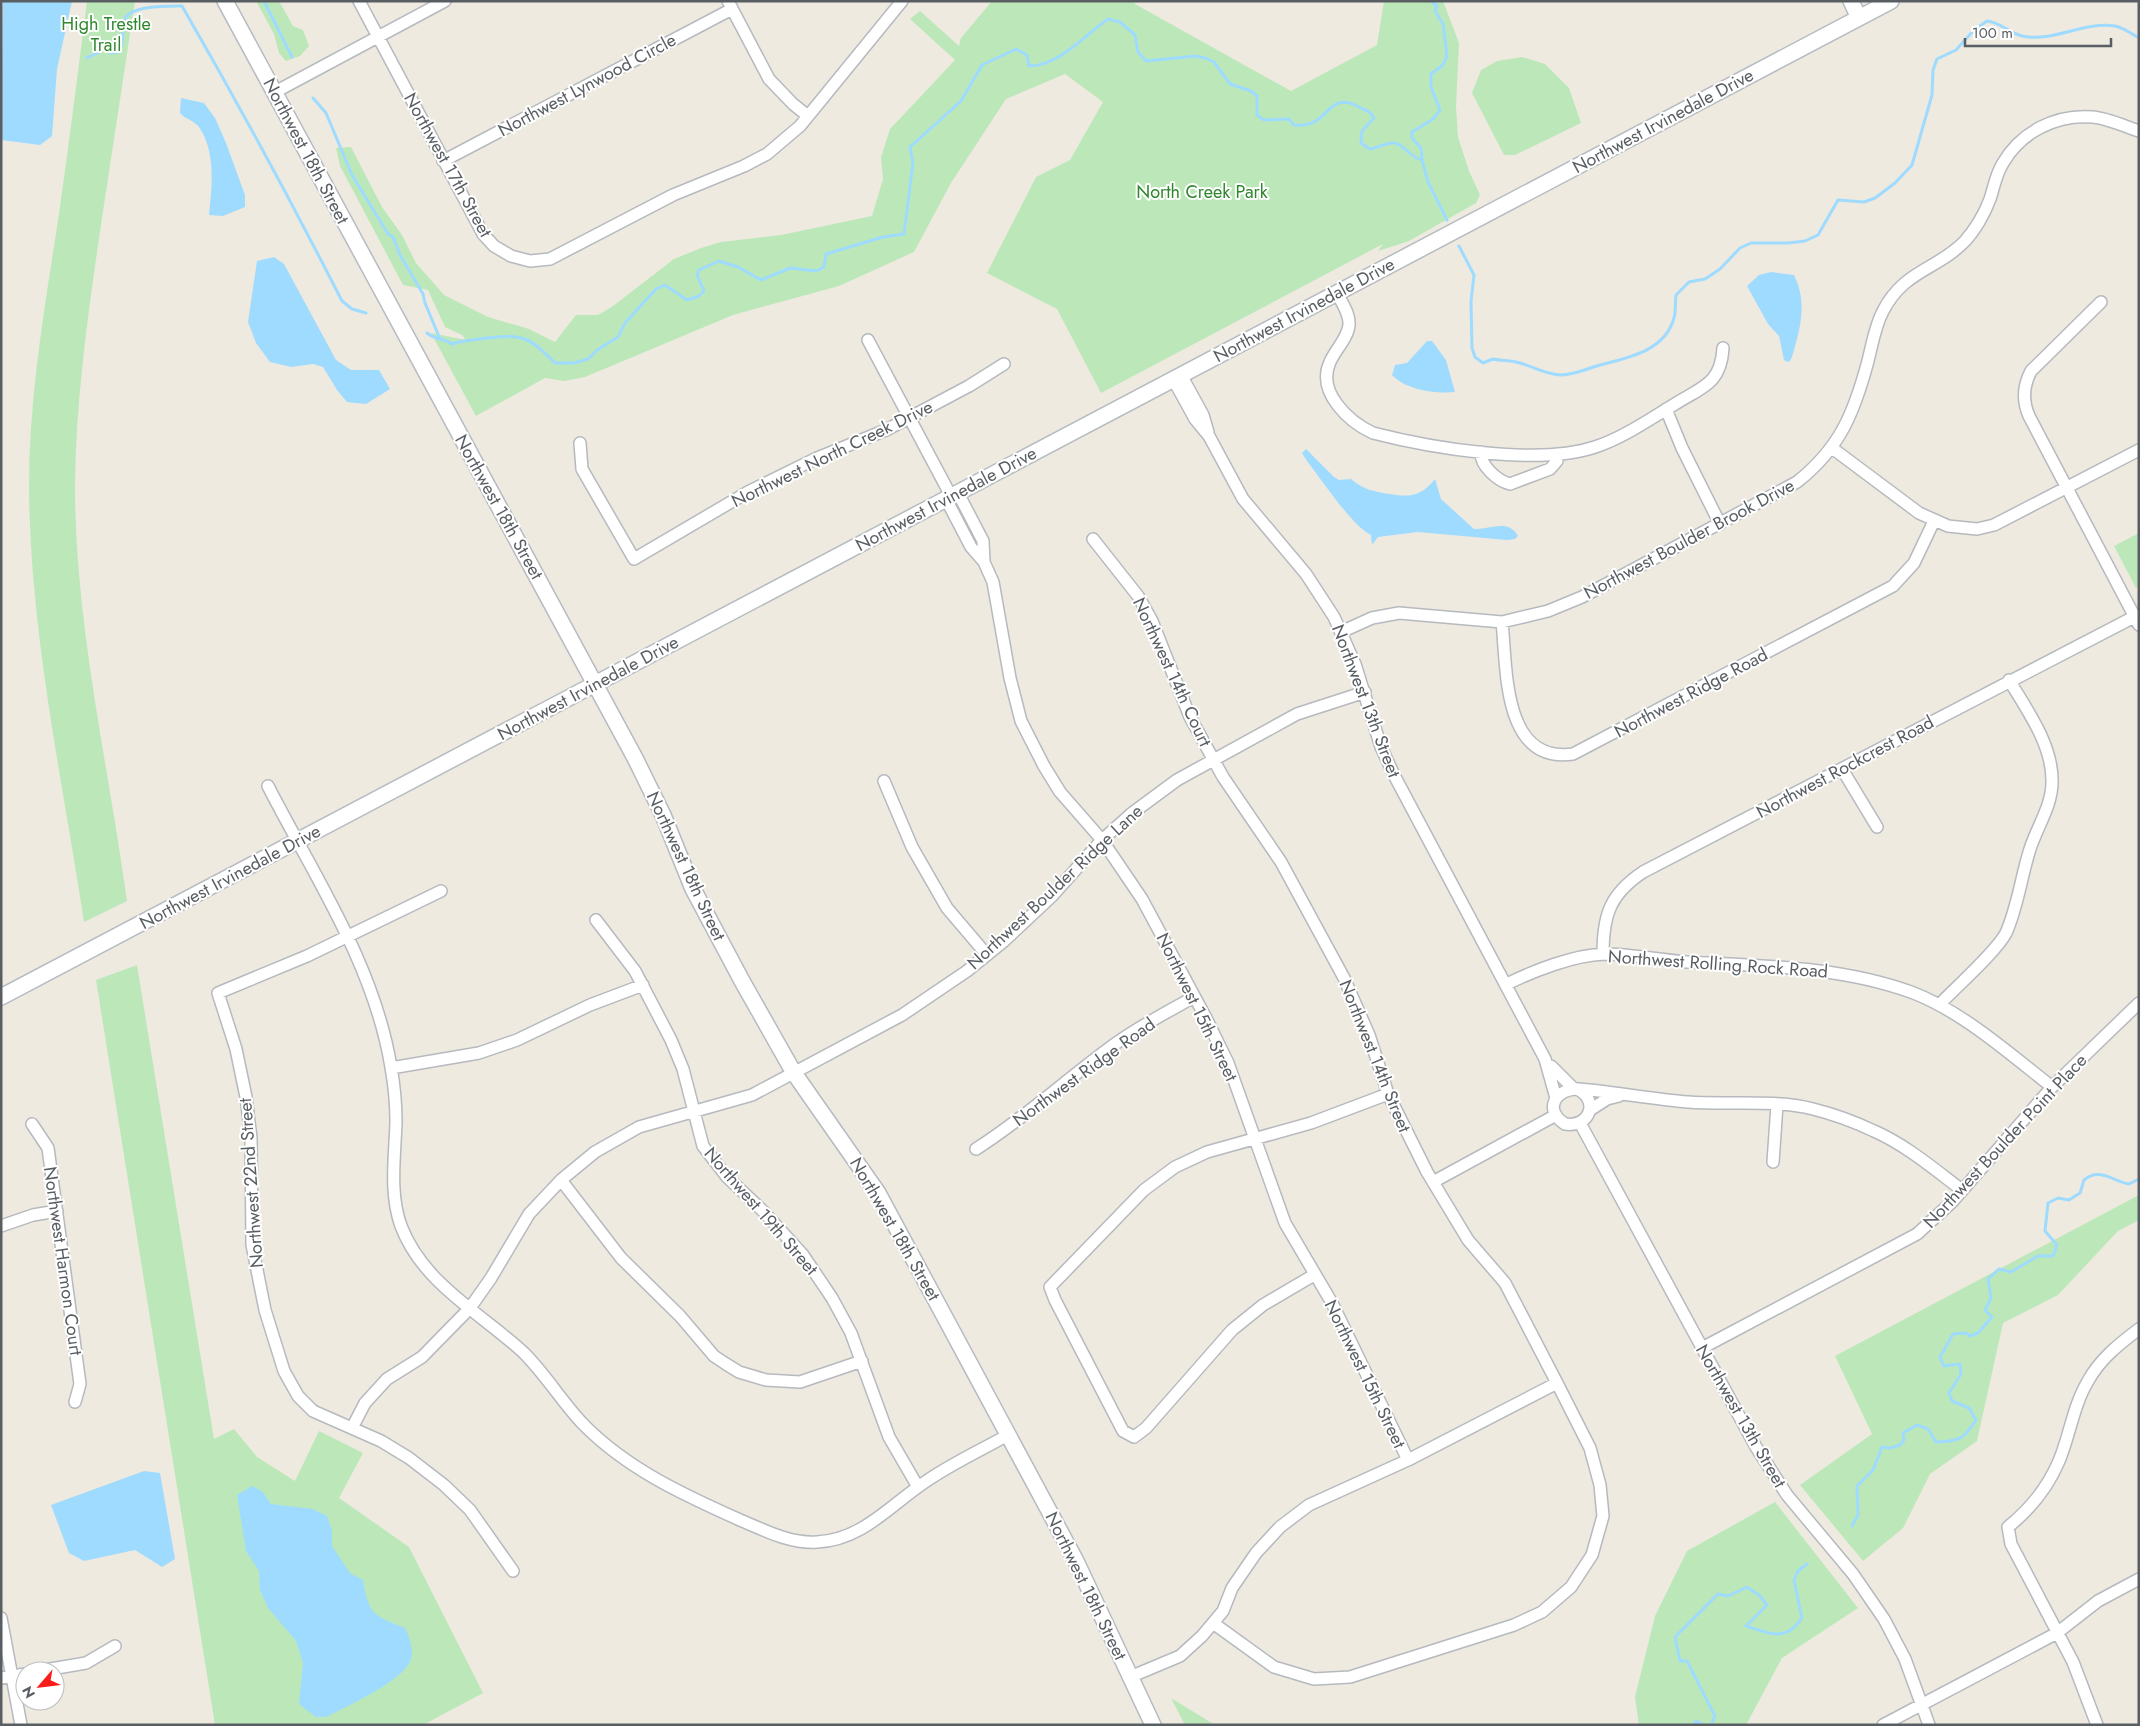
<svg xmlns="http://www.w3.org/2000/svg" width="2140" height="1726" font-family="Jost,sans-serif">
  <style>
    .green { fill: #bce8b9 }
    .water { fill: #9edbff }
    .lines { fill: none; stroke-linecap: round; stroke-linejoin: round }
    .stream { stroke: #9edbff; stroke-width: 3 }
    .street-casing { stroke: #b6b9be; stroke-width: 14 }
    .secondary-casing { stroke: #b6bbc1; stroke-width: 18 }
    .street { stroke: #fff; stroke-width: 11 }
    .secondary { stroke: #fff; stroke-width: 15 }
    .labels { text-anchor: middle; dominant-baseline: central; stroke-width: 4; stroke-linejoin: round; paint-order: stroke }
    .park-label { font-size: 18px; fill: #2e872c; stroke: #fff }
    .street-label { font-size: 18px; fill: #595e63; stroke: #fff }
  </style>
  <rect width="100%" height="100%" fill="#eeeae0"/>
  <!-- green -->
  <path class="green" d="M87 1H135C124 73 113 146 102 218 89 307 76 395 75 485 75 625 108 763 127 901L84 922C62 778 30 633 29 487 29 395 45 305 59 214 69 143 78 72 87 1Z
    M256 1H279L293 26 303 30 309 46 300 56 286 61 279 53 274 34Z
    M992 1H1134L1135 4 1291 91 1377 45 1384 1H1443L1459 43 1456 106 1458 137 1469 171 1480 195 1476 203 1409 241 1378 251 1383 244 1101 393 1057 309 987 273 1036 177 1070 160 1103 102 1065 74 1006 99 951 183 914 252 839 286 733 315 585 377 565 381 545 378 476 416 431 333 466 340 462 335 445 327 428 290 403 285 340 166 336 148 351 147 382 207 402 235 416 263 444 295 488 317 529 329 555 342 576 315H598L613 306 674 259 701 248 721 242 781 235 872 216 883 179 881 157 890 129 955 60 910 19 920 11 959 46 961 38Z
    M1522 57 1545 64 1569 88 1581 123 1515 155H1504L1472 93 1481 70 1497 61Z
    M2139 533V586L2136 588 2114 546Z
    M137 965 214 1439 234 1429 257 1457 295 1481 319 1431 363 1453 339 1498 409 1547 483 1693 423 1725H215L96 980Z
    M2139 1195V1220L2118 1231 2058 1295 2003 1323 1977 1441 1930 1474 1903 1528 1863 1561 1800 1485 1872 1434 1835 1356Z
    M1775 1502 1858 1608 1782 1658 1746 1725H1639L1635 1697 1655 1616 1687 1551Z
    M1171 1698 1215 1725H1185Z"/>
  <!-- water -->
  <path class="water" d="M3 1H72L57 69 52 136 40 145 1 140Z
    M181 98 204 103 215 118 226 143 245 195V207L223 216 209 215C212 186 216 152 199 127 195 121 185 119 180 113Z
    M274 257 284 264 336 360 351 370H379L390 389 366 404 347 402 337 390 323 367 313 364 291 367 270 362 256 343 248 322 257 261Z
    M1771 272 1794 275C1808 303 1800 329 1792 357L1790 361 1787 362 1784 360 1779 336 1768 324 1747 286 1759 275Z
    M1427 341H1432L1446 360 1455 392C1435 394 1406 390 1392 375L1395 365 1407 363Z
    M1306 449 1334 477 1339 480 1351 479C1361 488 1369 490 1383 493 1407 497 1419 499 1435 479L1441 499 1474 529C1489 530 1508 518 1518 536L1515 539 1507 540 1418 532 1378 537 1372 545 1371 535C1353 527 1321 479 1307 461L1302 453Z
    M144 1471 160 1473 175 1559 162 1567 135 1550 84 1561 69 1553 51 1505Z
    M252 1486 263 1492 271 1504 313 1509 327 1516 332 1531V1546L350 1573 363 1580C369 1615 373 1615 405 1628 410 1639 416 1654 408 1665 396 1684 347 1706 326 1717H316L299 1704 303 1663 296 1641 268 1608 260 1590 259 1571 246 1551 237 1495Z"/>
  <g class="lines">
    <!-- stream -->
    <path class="stream" d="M264 1 292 57
      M1431 1 1437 6 1435 11 1443 24 1447 56 1443 65 1431 74V87L1440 110 1433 119 1412 132V138L1421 148 1422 160 1428 182 1447 220
      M110 53 119 52C125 42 121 31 124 21 128 5 168 6 182 6 238 103 291 201 342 301L352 309 366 313
      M87 58 99 52
      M313 98 326 113 352 175 388 234 393 237 400 255 423 294 425 303 440 339
      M1459 246 1474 275 1471 301 1472 348 1475 357 1483 363 1493 359C1501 361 1508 360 1516 362 1531 365 1543 374 1560 375 1574 375 1586 369 1600 365 1628 358 1665 351 1674 318 1676 311 1675 303 1676 295L1689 282 1705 279 1720 269 1740 248 1751 243H1788L1805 241 1818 235 1838 200 1864 202 1875 198 1895 183 1912 165 1932 95 1933 70 1937 59 1956 50 1974 30 1987 21C2000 22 2009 33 2022 36 2053 43 2084 21 2115 26 2125 28 2131 34 2139 38
      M427 333C435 340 444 338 452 344 464 340 475 340 487 338 523 333 530 338 555 363H574L588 359 597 350 618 337 625 323 656 289 665 285 687 300 699 296 704 291 697 275 699 270 719 261 738 267 761 280 790 268 816 271 824 267 826 254 883 237 904 234 913 163 910 147 961 101 982 65 1016 49 1027 55 1029 66C1059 66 1085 35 1108 19L1120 22 1135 35 1138 52 1146 61 1196 56 1205 58 1214 62 1230 84 1251 91 1257 96V115L1264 120 1289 119 1294 125C1331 129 1325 89 1359 107 1367 111 1370 111 1374 118L1362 131 1361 143 1370 149C1377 148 1388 142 1394 143 1404 144 1409 157 1422 160
      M1852 1526 1858 1515 1857 1486 1873 1470 1882 1447 1890 1448 1900 1445 1904 1440 1903 1433 1917 1425 1928 1429 1936 1442C1959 1441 1963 1440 1976 1420L1969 1408 1952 1401 1949 1393 1961 1374 1960 1364 1944 1366 1940 1357 1953 1334 1966 1333 1970 1336 1978 1333 1992 1317 1985 1310 1991 1298 1988 1279 1999 1269 2011 1272 2038 1256H2053L2057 1245 2045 1231 2048 1203 2058 1198 2069 1200 2080 1193 2084 1180C2100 1167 2112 1181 2129 1184L2139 1179
      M1694 1725 1696 1721 1704 1725
      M1711 1725 1715 1716 1687 1661H1680L1675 1637 1718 1594 1728 1596 1747 1587 1760 1596 1767 1605 1746 1626C1770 1634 1786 1642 1802 1618L1794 1580 1798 1571 1807 1564"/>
    <defs>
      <path id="street" d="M359 1 483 234 494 246 511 256 530 261 550 259 673 195 744 166 767 154 800 126 902 1
        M728 1 769 79 793 104 808 116
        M275 92 445 1
        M443 161 732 9
        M1337 293C1342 303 1350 314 1349 325 1348 338 1335 350 1330 362 1316 392 1349 422 1373 433 1431 448 1538 466 1595 447 1623 438 1650 419 1675 404 1702 387 1721 384 1723 348
        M2101 302 2031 371C2023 386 2022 400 2029 416L2139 625
        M868 340 951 496
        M1181 375 1203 415 1208 432
        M1173 379 1195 419 1209 436 1243 499 1306 574 1334 617 1355 664 1381 747 1394 775 1545 1059 1556 1098
        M1666 409 1682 448 1720 524
        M580 443 582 469 634 559 748 492 817 458 886 430 969 386 1004 364
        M1832 448 1919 513 1948 526 1977 529 1994 525 2139 450
        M1481 452C1480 466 1498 481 1510 484L1550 469 1557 461V454
        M958 493 983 541 984 562 993 582 1010 678 1021 721 1044 766 1060 792 1102 840 1142 899 1206 1018 1228 1063 1285 1223 1332 1303 1408 1460
        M946 499 971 547 984 562
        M1093 539 1138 596 1152 621 1190 717 1223 777 1281 862 1344 978 1369 1035 1388 1094 1427 1172 1468 1240 1505 1283 1557 1383 1590 1448 1600 1485 1603 1516 1592 1555 1571 1587 1542 1612 1514 1625 1350 1677 1314 1679 1274 1667 1213 1623
        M1502 622C1507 668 1502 764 1573 754L1893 586 1914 563 1934 521
        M1341 632 1372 618 1399 613 1502 622 1548 611 1582 597 1797 482C1840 448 1854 413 1868 361 1872 345 1875 326 1883 311 1904 270 1937 270 1965 241 1975 230 1985 213 1990 199 1994 187 1996 174 2003 163 2021 132 2056 114 2092 117 2107 118 2124 126 2139 131
        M1842 769 1877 827
        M884 781 912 847 947 908 987 955
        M268 786C314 876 374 964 391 1067 394 1084 396 1104 396 1122 395 1156 389 1193 401 1226 423 1284 481 1313 524 1353 546 1375 562 1402 583 1424 627 1469 684 1495 740 1520 764 1530 790 1544 817 1542 863 1540 891 1504 928 1480 953 1463 981 1450 1008 1435
        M441 891 307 956 218 993 236 1049 246 1097 251 1138 252 1245 265 1310 284 1371 298 1396 313 1411 381 1441 409 1458 444 1485 470 1510 513 1571
        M596 920 635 971 671 1040 683 1069 703 1146 727 1177 763 1211 803 1255 832 1298 851 1333 889 1437 918 1487
        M1603 954C1603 915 1610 894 1643 872L2134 617
        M1507 984C1533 971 1574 955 1604 954 1631 954 1659 960 1687 962 1762 966 1839 966 1911 992 1962 1011 2010 1054 2052 1087
        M1939 1005C1955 988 1996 952 2006 933 2018 906 2021 877 2030 849 2037 827 2053 804 2052 780 2052 744 2027 710 2009 680
        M1551 1066 1574 1089
        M391 1068 479 1053 517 1040 590 1005 643 985
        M1577 1089C1600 1100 1590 1128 1565 1124 1543 1110 1555 1088 1579 1089 1615 1092 1651 1099 1688 1102 1728 1105 1775 1099 1813 1109 1833 1114 1855 1122 1874 1131 1906 1145 1934 1169 1962 1190
        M1590 1110 1607 1099 1619 1096
        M1580 1123 1756 1447 1787 1495 1853 1574 1884 1619 1905 1659 1929 1725
        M32 1124 48 1148 80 1384 75 1402
        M976 1149C1025 1118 1068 1078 1115 1044 1140 1026 1167 1012 1194 997
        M1773 1162 1777 1105
        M561 1180 621 1258 680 1316 714 1356 726 1364 739 1372 766 1380 800 1382 862 1361
        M1433 1182 1556 1115
        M1 1226 33 1215 57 1211
        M1314 1275 1263 1305 1232 1330 1146 1428 1134 1437 1123 1431 1055 1300 1050 1287 1144 1190 1175 1167 1207 1152 1311 1123 1388 1094
        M1702 1348 1917 1234 1953 1201 2052 1087 2139 1003
        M352 1428 365 1403 387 1379 422 1357 470 1308 491 1278 529 1214 561 1180 595 1152 639 1127 752 1095 902 1015 967 971 1004 941 1051 897 1102 840 1131 814 1177 780 1297 714 1365 692
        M1 1618 21 1725
        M39 1671 86 1663 115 1646
        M1130 1677 1180 1656 1202 1636 1223 1611 1232 1588 1256 1553 1280 1527 1309 1505 1408 1460 1557 1383
        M1 1678 25 1674
        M1883 1725 2057 1633 2098 1601 2139 1579
        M2097 1725 2073 1662 2011 1544 2008 1527C2029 1510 2048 1487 2059 1461 2070 1435 2073 1406 2088 1381 2100 1359 2119 1344 2139 1329"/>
      <path id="secondary" d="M225 1 635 758 663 815 693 889 742 981 794 1073 878 1193 1076 1561 1153 1725
        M1851 1 1859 18
        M1 997 1891 1"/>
    </defs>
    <!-- street casing -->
    <use href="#street" class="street-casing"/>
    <!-- secondary casing -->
    <use href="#secondary" class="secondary-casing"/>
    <!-- street -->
    <use href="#street" class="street"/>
    <!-- secondary -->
    <use href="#secondary" class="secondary"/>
  </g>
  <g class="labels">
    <!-- park labels -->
    <g class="park-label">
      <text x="106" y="24">High Trestle<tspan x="106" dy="21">Trail</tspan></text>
      <text x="1202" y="192">North Creek Park</text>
    </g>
    <!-- street labels -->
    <g class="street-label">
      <text transform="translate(587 85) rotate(-28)">Northwest Lynwood Circle</text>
      <text transform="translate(1663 121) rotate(-28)">Northwest Irvinedale Drive</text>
      <text transform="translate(306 151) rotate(62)">Northwest 18th Street</text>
      <text transform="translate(448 165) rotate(61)">Northwest 17th Street</text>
      <text transform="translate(1304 310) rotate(-28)">Northwest Irvinedale Drive</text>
      <text transform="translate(832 454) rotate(-26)">Northwest North Creek Drive</text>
      <text transform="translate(946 499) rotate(-28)">Northwest Irvinedale Drive</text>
      <text transform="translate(499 507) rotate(61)">Northwest 18th Street</text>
      <text transform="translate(1689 539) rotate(-28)">Northwest Boulder Brook Drive</text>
      <text transform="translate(1172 672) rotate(65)">Northwest 14th Court</text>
      <text transform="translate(588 688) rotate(-28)">Northwest Irvinedale Drive</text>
      <text transform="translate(1691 693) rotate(-28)">Northwest Ridge Road</text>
      <text transform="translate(1366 701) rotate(69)">Northwest 13th Street</text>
      <text transform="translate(1845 767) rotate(-28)">Northwest Rockcrest Road</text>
      <text transform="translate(686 866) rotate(65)">Northwest 18th Street</text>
      <text transform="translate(230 877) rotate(-28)">Northwest Irvinedale Drive</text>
      <text transform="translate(1055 887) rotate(-43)">Northwest Boulder Ridge Lane</text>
      <text transform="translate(1718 964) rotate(4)">Northwest Rolling Rock Road</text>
      <text transform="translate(1197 1007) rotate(64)">Northwest 15th Street</text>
      <text transform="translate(1375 1056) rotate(68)">Northwest 14th Street</text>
      <text transform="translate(1084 1072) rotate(-36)">Northwest Ridge Road</text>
      <text transform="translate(2005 1141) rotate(-47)">Northwest Boulder Point Place</text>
      <text transform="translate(251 1183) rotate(-94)">Northwest 22nd Street</text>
      <text transform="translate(761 1211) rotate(49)">Northwest 19th Street</text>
      <text transform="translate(895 1229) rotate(60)">Northwest 18th Street</text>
      <text transform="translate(63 1261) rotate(82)">Northwest Harmon Court</text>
      <text transform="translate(1365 1374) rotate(64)">Northwest 15th Street</text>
      <text transform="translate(1741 1416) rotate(60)">Northwest 13th Street</text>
      <text transform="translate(1086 1586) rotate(64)">Northwest 18th Street</text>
    </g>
  </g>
  <!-- border -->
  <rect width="2140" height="1726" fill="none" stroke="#595e63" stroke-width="5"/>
  <!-- north arrow -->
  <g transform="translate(40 1686) rotate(242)"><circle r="24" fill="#ffffff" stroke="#bdbfc1"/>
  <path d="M0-4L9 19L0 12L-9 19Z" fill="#fa1c19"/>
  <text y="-8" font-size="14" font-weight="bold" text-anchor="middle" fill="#595e63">N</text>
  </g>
  <!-- scale -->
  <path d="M1965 38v8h146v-8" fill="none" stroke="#595e63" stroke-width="2.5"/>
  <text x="1972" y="38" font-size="15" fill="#595e63" stroke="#ffffff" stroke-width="4" paint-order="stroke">100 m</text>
</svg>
